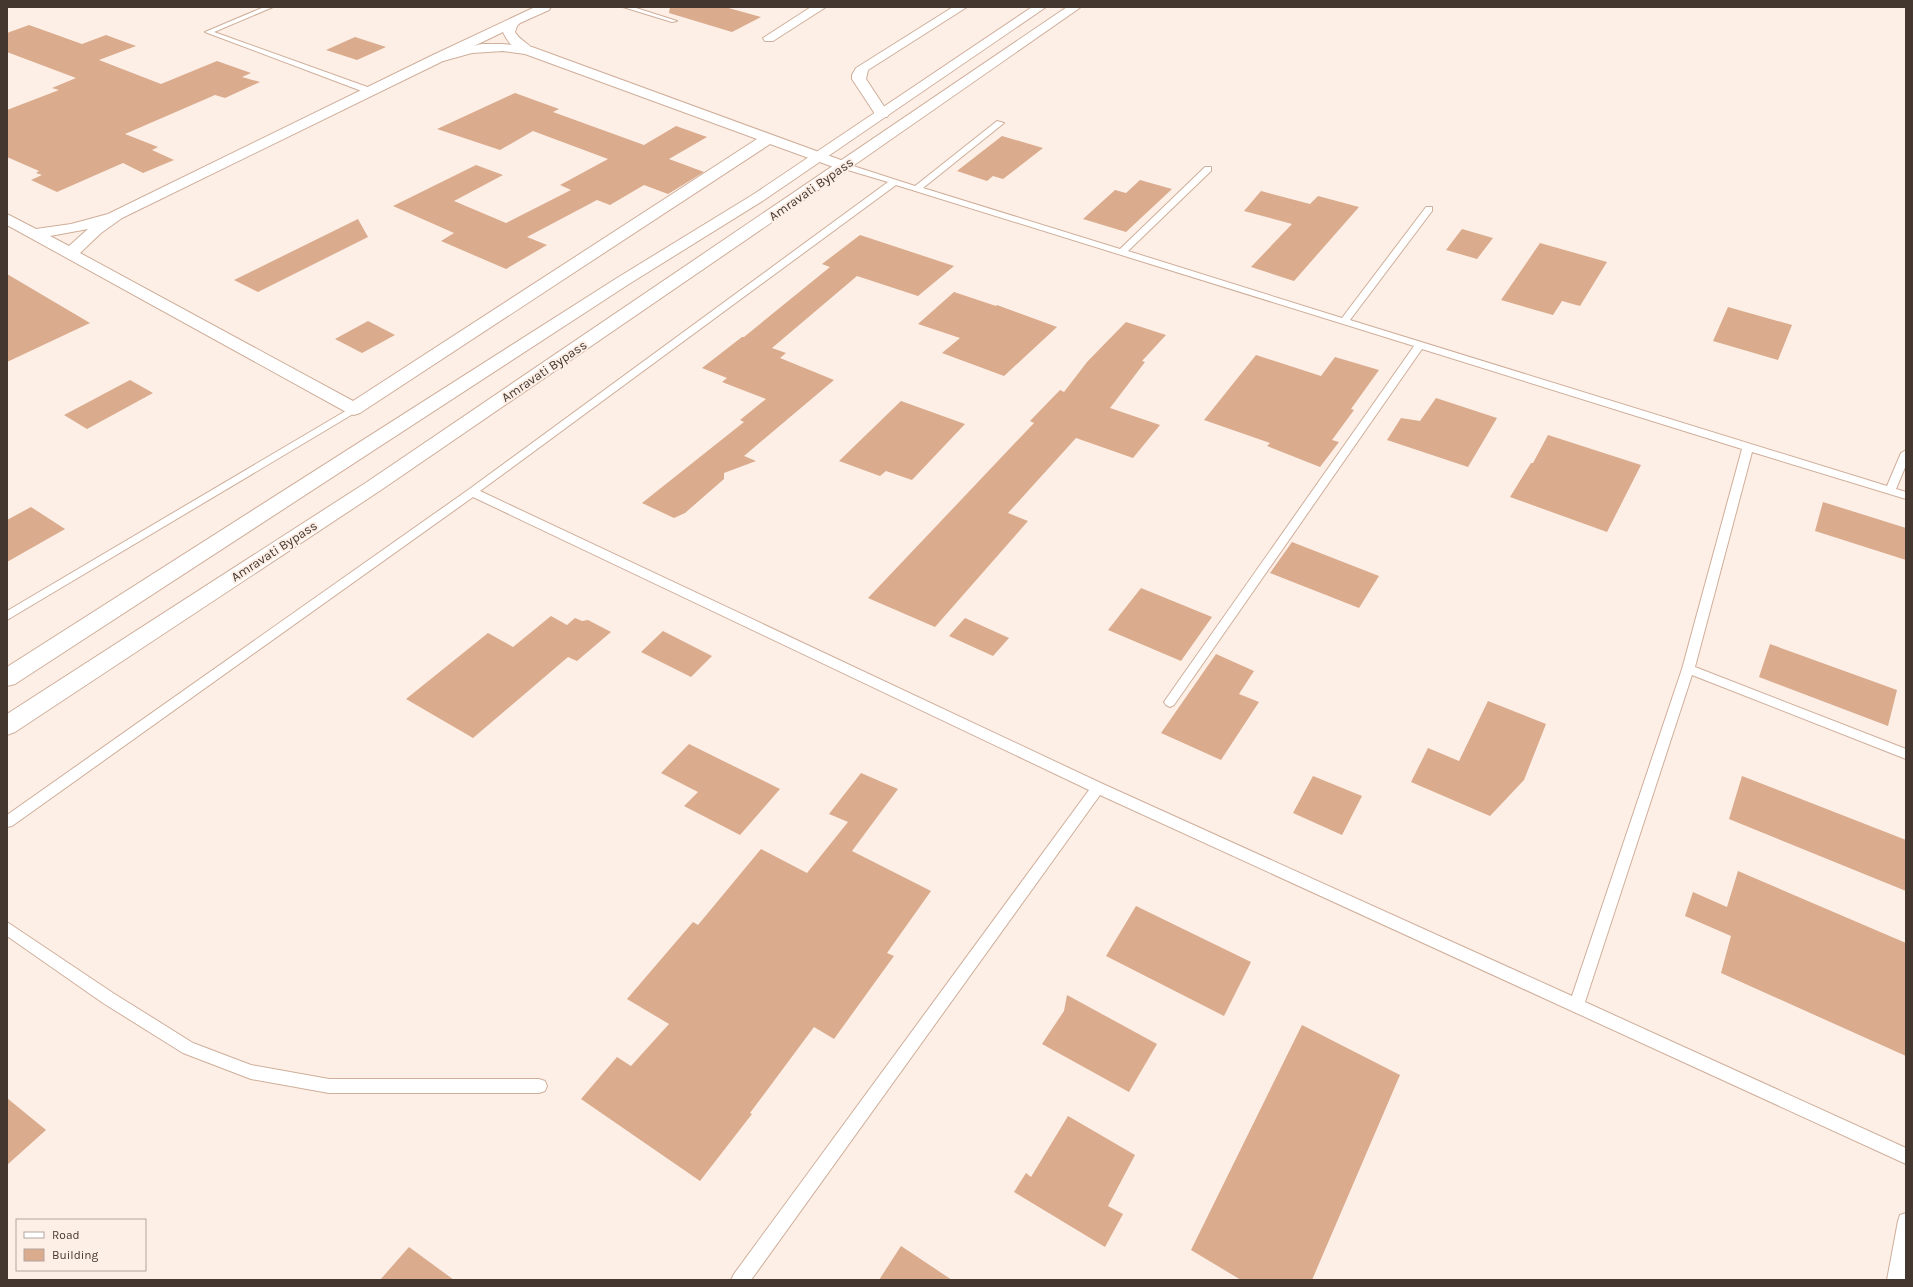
<svg xmlns="http://www.w3.org/2000/svg" width="1913" height="1287" font-family="Karla,sans-serif">
  <style>
    .building { fill: #daab8d }
    .lines { fill: none; stroke-linecap: round; stroke-linejoin: round }
    .service-casing { stroke: #cfae9a; stroke-width: 2 }
    .minor-casing { stroke: #cfae9a; stroke-width: 2 }
    .tertiary-casing { stroke: #cfae9a; stroke-width: 2 }
    .trunk-casing { stroke: #cfae9a; stroke-width: 2 }
    .service { fill: #fff; fill-rule: evenodd }
    .minor { fill: #fff; fill-rule: evenodd }
    .tertiary { fill: #fff; fill-rule: evenodd }
    .trunk { fill: #fff; fill-rule: evenodd }
    .labels { text-anchor: middle; dominant-baseline: central; stroke-width: 4; stroke-linejoin: round; paint-order: stroke }
    .street-label { font-size: 13px; fill: #44372f; stroke: #fdefe6 }
  </style>
  <rect width="100%" height="100%" fill="#fdefe6"/>
  <!-- building -->
  <path class="building" d="M670 7H725L761 17 732 32 669 13Z
    M29 25 82 44 106 35 136 46 99 60 161 84 217 61 251 73 242 77 260 82 225 98 215 95 125 134 158 147 152 150 174 160 143 173 123 163 57 192 31 180 42 175 36 173 39 171 7 157V110L59 90 52 88 76 78 7 52V33Z
    M355 37 386 47 357 60 326 50Z
    M515 93 559 109 553 112 644 145 676 126 707 137 669 159 704 172 668 194 644 185 610 205 597 200 527 237 547 245 506 269 441 241 454 233 393 206 476 165 503 175 454 201 506 223 571 190 560 185 608 159 533 131 500 150 437 129Z
    M1002 136 1043 148 1003 179 993 176 987 181 957 171Z
    M1140 180 1172 189 1126 232 1083 219 1115 190 1126 193Z
    M1261 191 1310 204 1318 196 1359 207 1294 281 1251 267 1292 224 1244 211Z
    M358 219 368 237 258 292 234 280Z
    M1462 229 1493 238 1477 259 1446 250Z
    M860 235 954 266 918 296 857 276 772 348 786 353 780 358 834 380 744 456 756 461 724 473V479L685 513 674 518 642 503 744 422 740 420 766 399 722 382 727 378 702 368 742 337H744L830 267 822 264Z
    M1540 243 1607 262 1580 306 1562 301 1553 315 1501 300Z
    M7 274 90 323 7 362Z
    M954 292 996 306 997 305 1057 327 1004 376 942 353 960 338 918 324Z
    M1728 307 1792 325 1778 360 1713 341Z
    M368 321 395 335 362 353 335 339Z
    M1126 322 1166 335 1142 361 1145 362 1110 408 1160 425 1133 458 1076 438 1008 513 1028 521 935 627 868 598 1034 423 1030 421 1060 390 1064 392 1087 362Z
    M1256 355 1321 376 1335 357 1379 370 1351 409 1354 410 1332 440 1339 442 1320 467 1267 446 1270 443 1204 420Z
    M130 380 153 393 87 429 64 415Z
    M1436 398 1497 418 1468 467 1387 440 1401 418 1420 421Z
    M901 401 965 424 912 480 886 471 880 476 839 461Z
    M1548 435 1641 465 1607 532 1510 497 1531 463H1533Z
    M1823 502 1906 528V560L1815 531Z
    M31 507 65 529 7 562V520Z
    M1292 542 1379 576 1359 608 1270 573Z
    M1141 588 1212 617 1181 661 1108 630Z
    M551 616 567 625 575 618 582 621 588 620 611 632 577 661 568 657 473 738 406 699 488 633 513 647Z
    M965 618 1009 638 993 656 949 636Z
    M663 631 712 656 691 677 641 652Z
    M1770 644 1897 690 1888 726 1759 677Z
    M1216 654 1254 671 1239 694 1259 702 1221 760 1161 733Z
    M1488 701 1546 724 1524 780 1490 816 1411 782 1428 748 1459 761Z
    M689 744 780 789 740 835 684 806 698 792 661 773Z
    M861 773 898 789 852 851 931 891 887 953 894 956 834 1039 814 1027 750 1113 752 1114 700 1181 581 1099 617 1057 631 1066 669 1024 627 999 693 922 698 925 761 849 807 873 848 822 829 814Z
    M1313 776 1362 796 1342 835 1293 813Z
    M1742 776 1906 840V891L1729 819Z
    M1738 871 1906 943V1056L1721 973 1731 936 1685 916 1693 892 1727 907Z
    M1136 906 1251 962 1224 1016 1106 956Z
    M1067 995 1157 1044 1129 1092 1042 1044 1064 1011Z
    M1302 1025 1400 1075 1312 1280H1241L1191 1250Z
    M7 1098 46 1130 7 1165Z
    M1068 1116 1135 1155 1108 1206 1123 1214 1105 1247 1014 1192 1026 1173 1031 1177Z
    M901 1246 952 1280H879Z
    M409 1247 454 1280H380Z"/>
  <g class="lines">
    <defs>
      <path id="service" d="M264 7H273L214 32 373 89V93H367L205 32Z
        M623 7H633L677 21 672 22Z
        M997 121 1004 123 923 188 1120 249 1205 167H1211V171L1128 251 1342 318 1426 207H1432V211L1350 320 1887 486 1901 453 1906 450V465L1896 489 1906 492V499L1752 452 1695 667 1906 749V759L1692 675 1585 1002 1906 1148V1164L1100 795 751 1280H731L734 1274 1089 790 473 497 12 826 7 827V815L468 490 888 182 841 168V164H847L915 186ZM896 185 1414 346 1166 699 1164 702 1166 705 1170 707 1174 705 1422 349 1742 449 1682 669 1572 996 1103 784 480 491Z
        M354 406 358 407 359 409 358 411 7 620V611Z
        M7 922 113 993 193 1043 251 1065 329 1079H539L545 1081 547 1086 545 1091 539 1093H329L251 1079 183 1053 103 1003 7 936Z
        M1906 1213 1905 1280H1887L1898 1221 1900 1215Z"/>
      <path id="minor" d="M535 7H551L549 10 520 23 517 26 515 32C520 41 528 42 533 50L532 53C518 56 508 43 503 32L443 61H433L432 58 433 55Z
        M811 7H826L773 41H765L763 38Z
        M953 7H967L868 70 866 79 889 114 887 117H877L852 79V75L856 68Z"/>
      <path id="tertiary" d="M482 44H503L532 47 849 163 851 166 849 169H839L770 144 360 413 354 415 348 413 7 225V214L36 229 71 224 108 214 433 55ZM503 51 525 54 757 139 353 401 80 253 101 233 122 218 443 61 472 53ZM88 229 69 246 50 236Z"/>
      <path id="trunk" d="M1032 7H1046L764 200 629 284 15 684 7 686V667L617 278 754 194Z
        M1067 7H1081L791 209 381 490 15 732 7 735V714L367 482Z"/>
    </defs>
    <!-- service casing -->
    <use href="#service" class="service-casing"/>
    <!-- minor casing -->
    <use href="#minor" class="minor-casing"/>
    <!-- tertiary casing -->
    <use href="#tertiary" class="tertiary-casing"/>
    <!-- trunk casing -->
    <use href="#trunk" class="trunk-casing"/>
    <!-- service -->
    <use href="#service" class="service"/>
    <!-- minor -->
    <use href="#minor" class="minor"/>
    <!-- tertiary -->
    <use href="#tertiary" class="tertiary"/>
    <!-- trunk -->
    <use href="#trunk" class="trunk"/>
  </g>
  <g class="labels">
    <!-- street labels -->
    <g class="street-label">
      <text transform="translate(811 189) rotate(-35)">Amravati Bypass</text>
      <text transform="translate(544 371) rotate(-34)">Amravati Bypass</text>
      <text transform="translate(274 551) rotate(-33)">Amravati Bypass</text>
    </g>
  </g>
  <!-- border -->
  <rect width="1913" height="1287" fill="none" stroke="#44372f" stroke-width="16"/>
  <!-- legend -->
  <rect x="16" y="1219" width="130" height="52" fill="#fdefe6" stroke="#b3a59d"/>
  <rect x="24" y="1232" width="20" height="6" fill="#ffffff" stroke="#b3a59d"/>
  <text x="52" y="1239" font-size="12" fill="#44372f">Road</text>
  <rect x="24" y="1249" width="20" height="12" fill="#daab8d" stroke="#b3a59d"/>
  <text x="52" y="1259" font-size="12" fill="#44372f">Building</text>
</svg>
